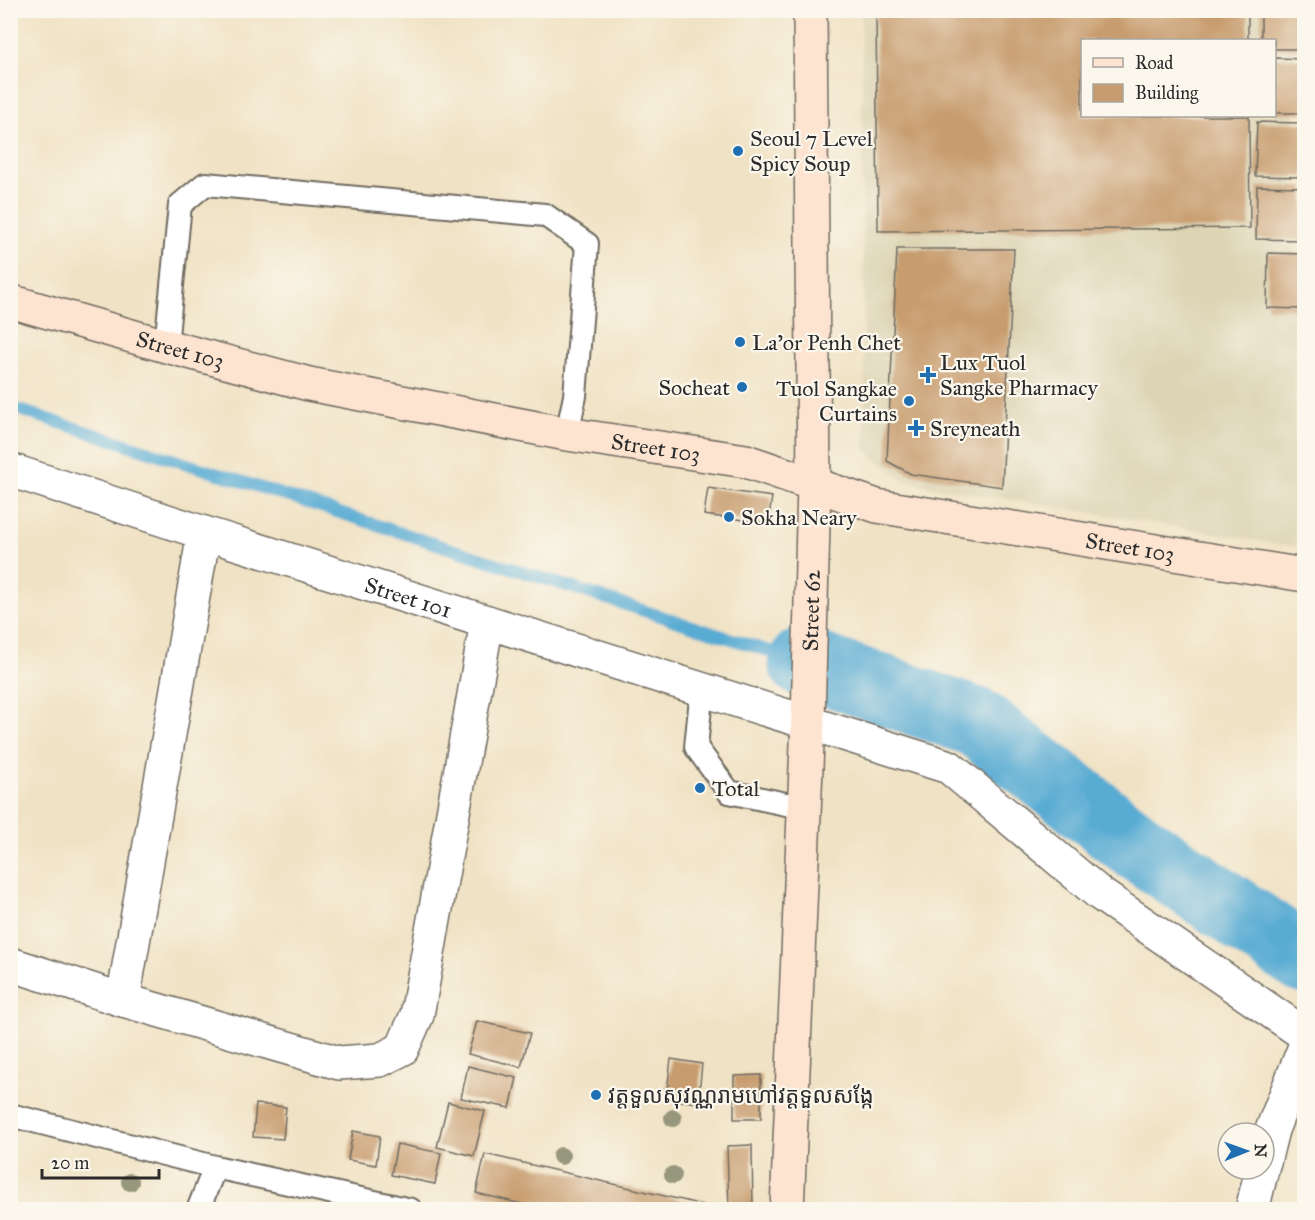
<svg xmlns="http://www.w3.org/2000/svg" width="1315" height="1220" font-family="'IM FELL Great Primer','Noto Sans Khmer',serif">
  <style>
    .built { fill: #ddd4b4; fill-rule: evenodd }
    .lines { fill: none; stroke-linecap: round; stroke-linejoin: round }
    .stream { stroke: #58abd3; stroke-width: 12 }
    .river { stroke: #58abd3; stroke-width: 70 }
    .building { fill: #c79c6e }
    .lane-casing { stroke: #706b61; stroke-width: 26 }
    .street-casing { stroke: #706b61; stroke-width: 36 }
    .secondary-casing { stroke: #706b61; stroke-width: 36 }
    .lane { stroke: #fff; stroke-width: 22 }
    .street { stroke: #fff; stroke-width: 33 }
    .secondary { stroke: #fde4d1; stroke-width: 33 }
    .tree { fill: #96977b }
    .poi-dot { fill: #1f6fb2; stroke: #fbf7ec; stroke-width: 2 }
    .labels { text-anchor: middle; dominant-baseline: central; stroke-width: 4.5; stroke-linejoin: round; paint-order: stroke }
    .poi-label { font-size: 22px; fill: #2b2b2b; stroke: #fbf7ec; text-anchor: start }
    .street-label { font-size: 22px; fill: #2b2b2b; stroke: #fbf7ec }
  </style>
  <rect width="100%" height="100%" fill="#fbf7ec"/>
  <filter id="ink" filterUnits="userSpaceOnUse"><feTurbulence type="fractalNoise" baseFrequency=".0167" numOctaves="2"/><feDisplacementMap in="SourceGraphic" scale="12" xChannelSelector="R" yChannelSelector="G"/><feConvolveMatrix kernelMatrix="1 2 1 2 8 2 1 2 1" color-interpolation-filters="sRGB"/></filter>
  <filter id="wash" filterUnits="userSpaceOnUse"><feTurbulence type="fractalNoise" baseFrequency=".008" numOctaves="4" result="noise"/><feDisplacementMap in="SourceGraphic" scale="24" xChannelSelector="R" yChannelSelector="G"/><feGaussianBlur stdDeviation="1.35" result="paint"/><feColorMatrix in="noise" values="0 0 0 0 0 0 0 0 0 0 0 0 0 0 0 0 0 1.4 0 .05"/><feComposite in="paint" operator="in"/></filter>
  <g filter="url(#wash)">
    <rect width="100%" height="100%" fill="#f0e2c4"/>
    <!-- built -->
    <path class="built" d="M861 11H1294L1296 547 905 482 865 450ZM1082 40H1274V116H1082Z"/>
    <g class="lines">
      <!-- stream -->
      <path class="stream" d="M10 407 803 662"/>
      <!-- river -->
      <path class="river" d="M803 662 976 722 1136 845 1304 959"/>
    </g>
    <g id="blocks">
      <!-- building -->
      <path class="building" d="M876 10H1248V40H1082V116H1249L1250 228 878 231Z
        M1261 10H1304V49H1274V40H1261Z
        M1274 58 1304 59V113H1274Z
        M1257 122 1304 123V177L1255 176Z
        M1257 186 1304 187V240L1256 239Z
        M897 249H1014L1002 487 911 474 887 461Z
        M1268 253 1304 254V309L1267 308Z
        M708 488 772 497 768 523 704 515Z
        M477 1021 530 1033 521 1067 468 1054Z
        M671 1059 702 1064 698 1103 666 1099Z
        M468 1066 517 1078 510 1108 461 1098Z
        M761 1075V1119H734V1076Z
        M448 1102 485 1111 474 1156 437 1147Z
        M256 1104 286 1107 283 1139 253 1137Z
        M353 1131 380 1136 376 1165 348 1160Z
        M397 1144 441 1153 435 1184 391 1175Z
        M752 1145 753 1210H729L727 1146Z
        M485 1154 712 1207 711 1210H547L476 1193Z"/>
    </g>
  </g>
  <g filter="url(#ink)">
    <use href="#blocks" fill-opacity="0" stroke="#706b61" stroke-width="1.5"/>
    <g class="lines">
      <defs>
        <path id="lane" d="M166 346 180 205 205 184 545 215 587 244 575 396 567 434
          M702 688 696 747 729 792 805 808
          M10 1115 215 1167 411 1210
          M198 1210 215 1167"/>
        <g id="street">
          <path id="s1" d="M10 470 204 533 949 767 1100 894 1304 1034"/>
          <path d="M10 964 123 1000 339 1063 380 1060 402 1049 417 1015 487 622"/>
          <path d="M123 1000 204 533"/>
          <path d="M1264 1162 1272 1130 1304 1049"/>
          <path d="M1252 1210 1262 1169"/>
        </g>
        <g id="secondary">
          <path id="s2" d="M10 301 166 346 309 384 567 434 746 461 877 506 1304 575"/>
          <path id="s3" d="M787 1210 808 721 814 484 810 10"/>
        </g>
      </defs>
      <!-- lane casing -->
      <use href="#lane" class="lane-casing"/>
      <!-- street casing -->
      <use href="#street" class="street-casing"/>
      <!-- secondary casing -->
      <use href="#secondary" class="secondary-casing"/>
      <!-- lane -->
      <use href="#lane" class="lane"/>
      <!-- street -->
      <use href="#street" class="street"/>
      <!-- secondary -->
      <use href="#secondary" class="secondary"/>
    </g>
    <!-- trees -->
    <g class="tree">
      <circle cx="673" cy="1118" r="9"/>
      <circle cx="561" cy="1156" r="9"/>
      <circle cx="673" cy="1175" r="9"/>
      <circle cx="130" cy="1182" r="9"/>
    </g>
  </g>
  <!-- markers -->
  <g class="poi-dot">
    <circle cx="738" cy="151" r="6"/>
    <circle cx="740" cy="342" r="6"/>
    <path d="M925 366h6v6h6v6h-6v6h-6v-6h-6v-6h6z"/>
    <circle cx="742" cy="387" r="6"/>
    <circle cx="909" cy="401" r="6"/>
    <path d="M913 419h6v6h6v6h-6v6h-6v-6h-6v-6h6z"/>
    <circle cx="729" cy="517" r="6"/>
    <circle cx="700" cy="788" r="6"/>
    <circle cx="596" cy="1095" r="6"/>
  </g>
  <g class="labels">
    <!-- poi labels -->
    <g class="poi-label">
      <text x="750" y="138">Seoul 7 Level<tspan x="750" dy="25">Spicy Soup</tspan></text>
      <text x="752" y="342">La'or Penh Chet</text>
      <text x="940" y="362">Lux Tuol<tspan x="940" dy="25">Sangke Pharmacy</tspan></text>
      <text x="730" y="387" text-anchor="end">Socheat</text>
      <text x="897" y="388" text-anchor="end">Tuol Sangkae<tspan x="897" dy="25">Curtains</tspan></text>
      <text x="930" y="428">Sreyneath</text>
      <text x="741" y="517">Sokha Neary</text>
      <text x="712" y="788">Total</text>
      <text x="608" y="1095">វត្តទួលសុវណ្ណរាមហៅវត្តទួលសង្កែ</text>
    </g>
    <!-- street labels -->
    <g class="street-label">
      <text stroke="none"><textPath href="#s2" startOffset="177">Street 103</textPath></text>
      <text stroke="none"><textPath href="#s2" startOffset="663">Street 103</textPath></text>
      <text stroke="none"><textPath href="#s2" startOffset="1149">Street 103</textPath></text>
      <text stroke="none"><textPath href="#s1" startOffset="418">Street 101</textPath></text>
      <text stroke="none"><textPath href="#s3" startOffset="600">Street 62</textPath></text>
    </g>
  </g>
  <!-- margin -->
  <rect width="1315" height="1220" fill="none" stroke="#fbf7ec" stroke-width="36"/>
  <!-- legend -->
  <rect x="1081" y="39" width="195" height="78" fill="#fbf7ec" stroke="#a8a59f" stroke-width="1.5"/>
  <rect x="1093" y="58" width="30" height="9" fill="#fde4d1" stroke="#a8a59f" stroke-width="1.5"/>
  <text x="1135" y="69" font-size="18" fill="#2b2b2b">Road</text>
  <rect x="1093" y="84" width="30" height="18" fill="#c79c6e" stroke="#a8a59f" stroke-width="1.5"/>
  <text x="1135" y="99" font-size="18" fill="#2b2b2b">Building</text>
  <!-- north arrow -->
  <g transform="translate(1246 1151) rotate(89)"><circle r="28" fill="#fbf7ec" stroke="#a8a59f" stroke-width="1.5"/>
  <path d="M0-4.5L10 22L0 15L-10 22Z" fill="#1f6fb2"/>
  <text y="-9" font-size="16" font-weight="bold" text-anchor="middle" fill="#2b2b2b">N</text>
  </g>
  <!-- scale -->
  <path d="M42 1169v9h117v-9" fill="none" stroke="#2b2b2b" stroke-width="3"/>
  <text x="51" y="1169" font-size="18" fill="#2b2b2b" stroke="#fbf7ec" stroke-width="4.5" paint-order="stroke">20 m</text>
</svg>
